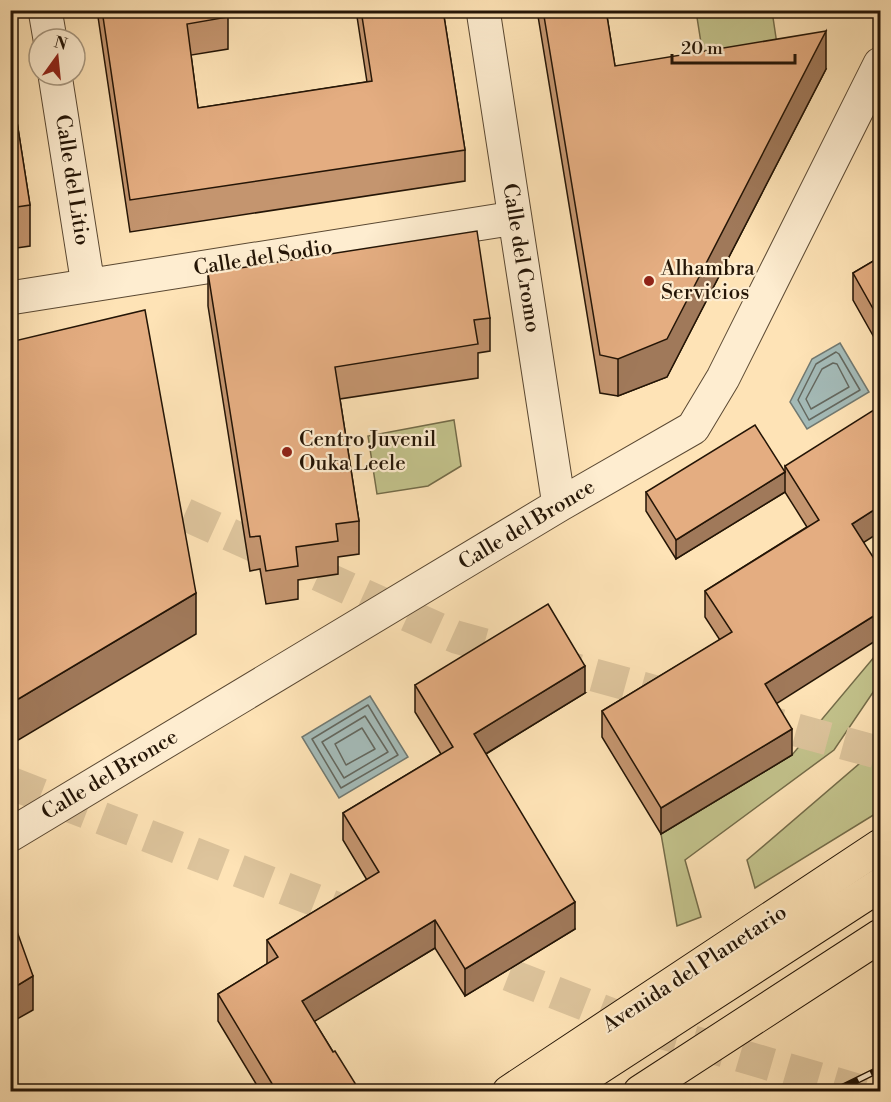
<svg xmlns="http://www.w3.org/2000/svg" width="891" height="1102" font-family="'Libre Bodoni',serif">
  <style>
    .green { fill: #c3c38c; stroke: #746c49; stroke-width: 1.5 }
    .water { fill: #a4bbb8; stroke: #717971; stroke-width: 1.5 }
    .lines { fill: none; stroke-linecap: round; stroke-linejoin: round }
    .shore { stroke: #64685f; stroke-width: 1.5 }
    .motorway-tunnel { stroke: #ddc49c; stroke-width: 33; stroke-dasharray: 33 16; stroke-linecap: butt }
    .minor-casing { stroke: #5a4832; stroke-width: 35 }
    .primary-casing { stroke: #241506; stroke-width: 35 }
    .motorway-casing { stroke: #241506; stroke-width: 35 }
    .minor { stroke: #feedd0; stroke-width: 33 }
    .primary { stroke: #fee3b6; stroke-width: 33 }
    .motorway { stroke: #fee3b6; stroke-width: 33 }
    .rail-casing { stroke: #241506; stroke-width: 7 }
    .rail { stroke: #feedd0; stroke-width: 4.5; stroke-dasharray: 14; stroke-linecap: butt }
    .wall { fill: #c4956f; stroke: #241506; stroke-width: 1.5 }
    .shaded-wall { fill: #a0795a; stroke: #241506; stroke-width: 1.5 }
    .building { fill: #e4ad81; stroke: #241506; stroke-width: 1.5 }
    .poi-dot { fill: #8f2418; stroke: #feedd0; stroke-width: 2 }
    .labels { text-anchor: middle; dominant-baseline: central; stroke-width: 4.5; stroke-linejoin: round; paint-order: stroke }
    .street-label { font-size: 21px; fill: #241506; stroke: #feedd0 }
    .poi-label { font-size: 21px; fill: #241506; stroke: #feedd0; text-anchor: start }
  </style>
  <rect width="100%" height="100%" fill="#fee3b6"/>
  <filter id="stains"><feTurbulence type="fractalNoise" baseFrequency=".00333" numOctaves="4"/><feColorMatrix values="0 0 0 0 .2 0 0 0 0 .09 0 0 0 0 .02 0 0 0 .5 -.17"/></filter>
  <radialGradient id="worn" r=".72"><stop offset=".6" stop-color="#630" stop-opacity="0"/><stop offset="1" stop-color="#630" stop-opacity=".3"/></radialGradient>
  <!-- green -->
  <path class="green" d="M696 11H772L778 51 704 62Z
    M454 420 461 466 428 486 377 494 368 436Z
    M880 650V682L834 750 685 860 701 917 677 926 661 834 792 755Z
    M880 746V811L755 888 747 860Z"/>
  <!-- water -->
  <path class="water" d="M840 343 869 392 807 429 790 402 812 359Z
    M370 696 408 757 339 798 302 737Z"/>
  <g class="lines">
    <!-- shore -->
    <path class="shore" d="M836 352 839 354 860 390 809 420 798 400 816 364Z
      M833 363 837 364 849 387 811 409 806 399 822 369Z
      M368 705 398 755 341 788 312 739Z
      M365 716 388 752 344 778 322 742Z
      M362 728 375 749 346 765 335 744Z"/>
    <!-- motorway-tunnel -->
    <path class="motorway-tunnel" d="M140 494 456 637 685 700
      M749 717 880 753
      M10 783 367 920
      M463 957 646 1028 864 1092"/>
    <defs>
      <path id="minor" d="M45 10 50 39
        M483 10 559 505
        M55 75 88 285
        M10 298 515 218
        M10 835 559 505 693 428 723 378 880 64"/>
      <path id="primary" d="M509 1092 880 846
        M640 1092 880 936"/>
      <path id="motorway" d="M561 1092 880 885"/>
    </defs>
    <!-- minor casing -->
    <use href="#minor" class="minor-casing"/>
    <!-- primary casing -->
    <use href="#primary" class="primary-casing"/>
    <!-- motorway casing -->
    <use href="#motorway" class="motorway-casing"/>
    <!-- minor -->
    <use href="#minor" class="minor"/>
    <!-- primary -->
    <use href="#primary" class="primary"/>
    <!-- motorway -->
    <use href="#motorway" class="motorway"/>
    <defs>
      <path id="rail" d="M833 1092 880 1069"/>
    </defs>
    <!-- rail casing -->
    <use href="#rail" class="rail-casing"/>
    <!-- rail -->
    <use href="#rail" class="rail"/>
  </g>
  <!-- wall -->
  <path class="wall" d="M97 10H227L228 17V49L191 55 198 108 367 82 356 10H443L465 150V181L130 232Z
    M537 10H606L615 66 826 69 667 377 618 396 600 393Z
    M10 77 30 205V246L10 249Z
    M880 257V348L853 300V273Z
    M208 273 490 318V351L478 353V378L340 399 359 521V554L338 557V574L298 580V599L266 604 260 569 250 571 208 306Z
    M785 466 864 543 776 703 792 755 661 834 602 737V711L720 640 705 617V591L807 527 785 492 676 559 646 511V492L785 472Z
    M415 685 585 693 486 754 575 929 465 996 435 948 314 1021 358 1092H261L218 1021V994L267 964V940L367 880 343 840V813L441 754 415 712Z"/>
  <!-- shaded-wall -->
  <path class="shaded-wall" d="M826 31V69L667 377 618 396V359Z
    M785 472V492L676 559V540Z
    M880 506V532L852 550V524Z
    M196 593V634L10 745V704Z
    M880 612V638L765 711V684Z
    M585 666V693L474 761V734Z
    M792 729V755L661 834V808Z
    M575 902V929L465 996V969Z
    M435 920V948L302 1029V1001Z
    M33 976V1010L10 1023V990Z"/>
  <!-- building -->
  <path class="building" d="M102 10H227L228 17 187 24 198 108 372 81 361 10H443L465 150 130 200Z
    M543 10H606L615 66 826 31 667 339 618 359 600 355Z
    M10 77 30 205 10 208Z
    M477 231 490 318 474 320 478 344 335 367 359 521 336 524 338 541 296 547 298 566 266 571 260 536 250 537 208 273Z
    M880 257V321L853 273Z
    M145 310 196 593 10 704V342Z
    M880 406V506L852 524 880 568V612L765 684 792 729 661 808 602 711 732 632 705 591 819 520 785 466Z
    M755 425 785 472 676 540 646 492Z
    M548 604 585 666 474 734 575 902 465 969 435 920 302 1001 333 1052 335 1051 358 1088 352 1092H277L218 994 278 957 267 940 379 872 343 813 453 747 415 685Z
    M10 912 33 976 10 990Z"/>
  <!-- markers -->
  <g class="poi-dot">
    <circle cx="649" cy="281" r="6"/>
    <circle cx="287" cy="452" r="6"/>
  </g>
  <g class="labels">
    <!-- street labels -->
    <g class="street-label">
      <text transform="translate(72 180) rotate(81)">Calle del Litio</text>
      <text transform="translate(263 258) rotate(-9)">Calle del Sodio</text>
      <text transform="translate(521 258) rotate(81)">Calle del Cromo</text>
      <text transform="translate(527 525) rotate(-31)">Calle del Bronce</text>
      <text transform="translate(110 775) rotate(-31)">Calle del Bronce</text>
      <text transform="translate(695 969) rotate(-33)">Avenida del Planetario</text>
    </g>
    <!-- poi labels -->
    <g class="poi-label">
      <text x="661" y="269">Alhambra<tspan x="661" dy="24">Servicios</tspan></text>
      <text x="299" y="440">Centro Juvenil<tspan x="299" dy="24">Ouka Leele</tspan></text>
    </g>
  </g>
  <!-- margin -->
  <rect width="891" height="1102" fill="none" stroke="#fee3b6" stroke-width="36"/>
  <rect x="12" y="12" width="867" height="1078" fill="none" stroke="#241506" stroke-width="3"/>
  <rect x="18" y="18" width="855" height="1066" fill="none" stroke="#241506" stroke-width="1.5"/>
  <!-- north arrow -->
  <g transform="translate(57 57) rotate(15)"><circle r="28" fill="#feedd0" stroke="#a7977f" stroke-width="1.5"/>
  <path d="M0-4.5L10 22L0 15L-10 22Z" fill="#8f2418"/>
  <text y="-9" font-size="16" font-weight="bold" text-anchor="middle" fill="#241506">N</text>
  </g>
  <!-- scale -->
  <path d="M672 54v9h123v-9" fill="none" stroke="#241506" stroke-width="3"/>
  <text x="681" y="54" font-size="18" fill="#241506" stroke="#feedd0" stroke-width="4.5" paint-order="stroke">20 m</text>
  <rect width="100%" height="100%" filter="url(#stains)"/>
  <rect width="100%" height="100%" fill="url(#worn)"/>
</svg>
